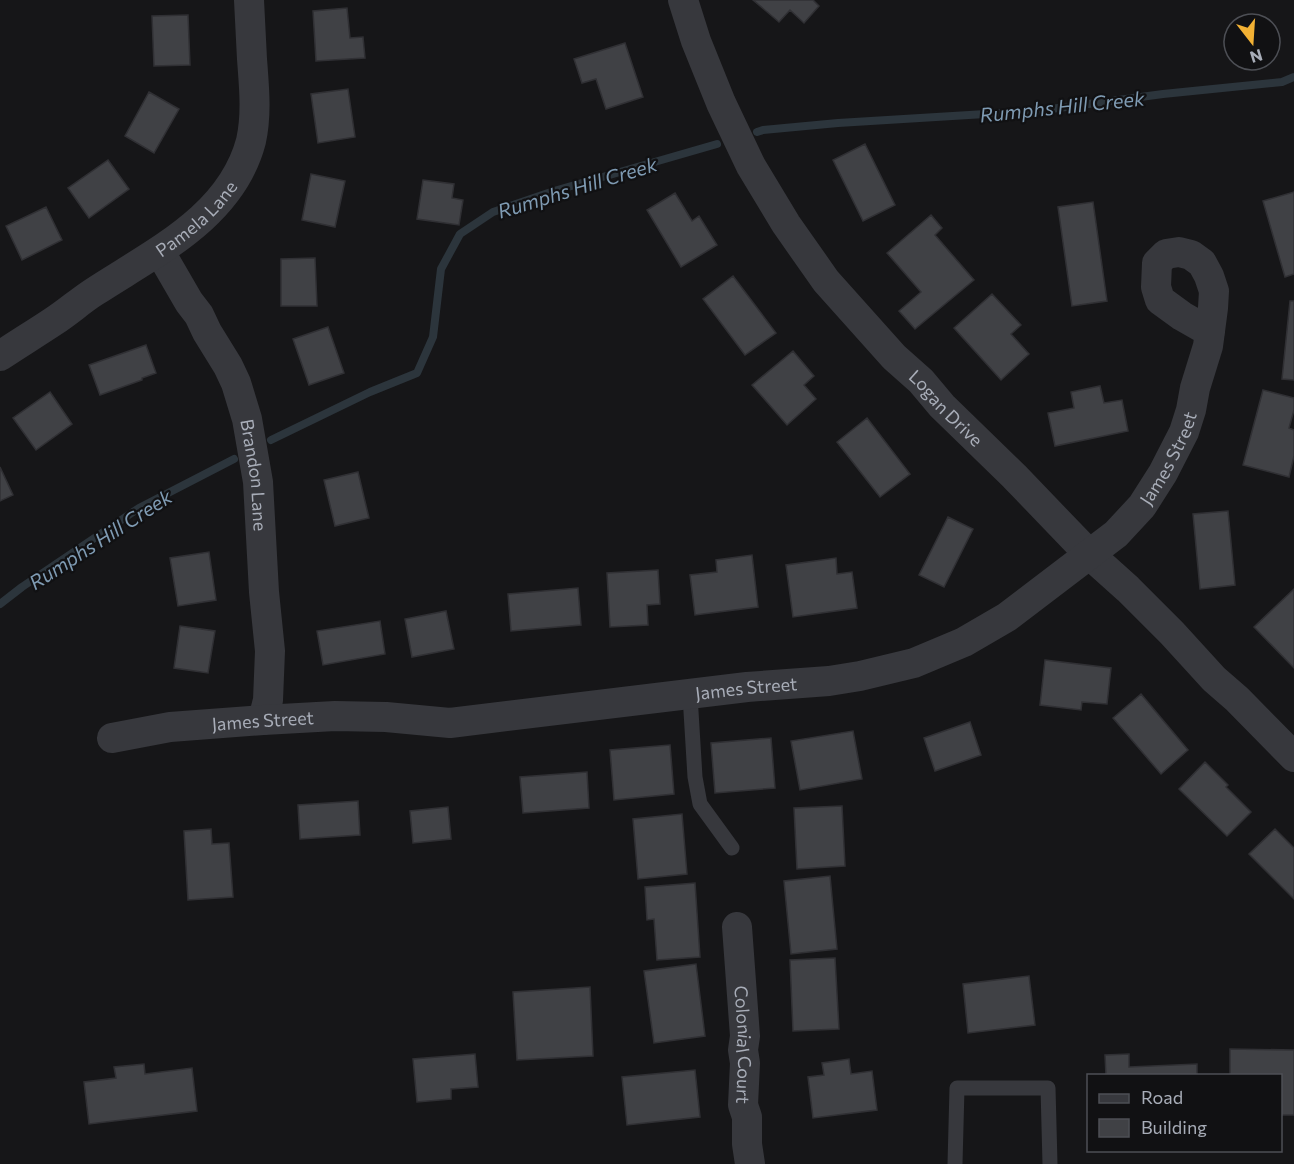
<svg xmlns="http://www.w3.org/2000/svg" width="1294" height="1164" font-family="Commissioner,sans-serif">
  <style>
    .lines { fill: none; stroke-linecap: round; stroke-linejoin: round }
    .stream { stroke: #2c353c; stroke-width: 8 }
    .building { fill: #404145; stroke: #303034; stroke-width: 1.5 }
    .lane { stroke: #37383d; stroke-width: 15 }
    .street { stroke: #37383d; stroke-width: 30 }
    .labels { text-anchor: middle; dominant-baseline: central; stroke-width: 4.5; stroke-linejoin: round; paint-order: stroke }
    .street-label { font-size: 18px; fill: #a8adb8; stroke: #111113 }
    .water-label { font-size: 20px; font-style: italic; fill: #7f9bb3; stroke: #111113 }
  </style>
  <rect width="100%" height="100%" fill="#161618"/>
  <g class="lines">
    <!-- stream -->
    <path class="stream" d="M757 132 763 130 838 123 1036 111 1163 94 1282 82 1294 77
      M271 440 370 392 417 373 433 337 441 269 460 234 493 212 554 191 717 144
      M0 604 22 587 139 508 234 459"/>
  </g>
  <!-- building -->
  <path class="building" d="M753 0H813L819 6 804 23 790 10 779 22Z
    M347 8 350 38 363 37 365 58 316 61 313 11Z
    M188 15 190 65 154 66 152 16Z
    M625 43 643 97 606 109 596 79 582 83 574 59Z
    M348 89 355 137 318 143 311 94Z
    M149 92 179 109 154 153 125 136Z
    M865 144 895 205 863 221 833 160Z
    M108 160 129 189 89 218 68 188Z
    M311 174 345 181 335 227 302 220Z
    M423 180 454 184 452 198 463 200 459 225 417 219Z
    M1294 192V274L1285 277 1263 201Z
    M675 193 692 221 699 216 717 245 681 267 647 210Z
    M1093 202 1107 301 1072 306 1058 207Z
    M46 207 62 240 22 260 6 226Z
    M931 215 942 228 935 235 974 280 915 329 899 311 921 292 887 253Z
    M315 258 317 306H281V259Z
    M733 276 776 333 745 355 703 299Z
    M992 294 1021 325 1011 334 1029 354 1001 380 954 328Z
    M1290 301H1294V380L1282 379Z
    M328 327 344 373 309 385 293 339Z
    M146 345 156 373 142 378V380L100 395 89 365Z
    M793 351 814 376 804 385 816 399 787 425 752 385Z
    M1100 386 1104 403 1122 400 1128 431 1055 446 1048 413 1074 408 1071 392Z
    M1263 390 1294 398V410L1289 428 1294 430V456L1289 477 1243 465Z
    M50 392 72 424 36 450 13 418Z
    M867 418 910 474 880 497 837 442Z
    M0 467 13 495 0 501Z
    M358 472 369 518 335 526 324 480Z
    M1228 511 1235 585 1200 589 1193 514Z
    M948 517 973 529 944 587 919 575Z
    M209 552 216 600 178 606 170 558Z
    M752 555 758 607 695 615 690 575 717 572 716 560Z
    M836 558 837 574 852 572 857 608 793 617 786 565Z
    M658 570 660 604 647 605 648 625 610 627 607 573Z
    M578 588 581 625 511 631 508 594Z
    M1294 589V668L1254 627Z
    M446 611 454 649 412 657 405 619Z
    M380 621 385 654 323 665 317 631Z
    M180 626 215 631 208 673 174 668Z
    M1045 660 1111 668 1107 704 1082 702 1081 710 1040 705Z
    M1141 694 1188 750 1161 774 1113 718Z
    M970 722 981 755 935 771 924 738Z
    M853 731 862 779 800 790 791 741Z
    M771 738 775 788 715 793 711 743Z
    M670 745 674 794 614 800 610 750Z
    M1205 762 1228 785 1226 787 1251 812 1227 836 1179 789Z
    M587 772 589 808 523 813 520 777Z
    M358 801 360 835 300 839 298 805Z
    M842 806 845 866 797 869 794 808Z
    M448 807 451 839 413 843 410 811Z
    M682 814 687 874 638 879 633 819Z
    M211 829 212 844 229 843 233 897 188 900 184 831Z
    M1275 829 1294 848V899L1249 854Z
    M830 876 837 949 791 954 784 881Z
    M695 883 700 957 657 960 654 919 647 920 645 887Z
    M835 958 839 1029 793 1031 790 960Z
    M696 964 705 1036 654 1043 644 971Z
    M1029 976 1035 1025 968 1033 963 984Z
    M590 987 593 1056 517 1060 513 992Z
    M1230 1049 1294 1050V1115H1280V1076H1230Z
    M475 1054 478 1087 451 1089V1099L417 1102 413 1059Z
    M1129 1054V1067L1197 1064V1076H1106L1105 1055Z
    M849 1059 851 1074 872 1071 877 1110 813 1118 808 1077 824 1075 822 1063Z
    M144 1064 145 1074 192 1068 197 1111 89 1124 84 1082 116 1078 114 1067Z
    M695 1070 700 1117 627 1125 622 1077Z"/>
  <g class="lines">
    <!-- lane -->
    <path class="lane" d="M690 695 695 777 700 804 732 848
      M955 1164 957 1088H1048L1050 1164"/>
    <!-- street -->
    <g class="street">
      <path id="s1" d="M683 0 696 41 721 103 751 166 786 224 826 281 894 357 921 381 942 406 1014 476 1089 554 1128 589 1172 633 1214 679 1237 699 1294 757"/>
      <path id="s2" d="M160 252 189 302 199 315 207 332 228 366 236 383 247 419 258 482 264 592 270 651 268 700 263 720"/>
      <path id="s3" d="M0 356C18 344 36 333 54 321 68 312 80 301 94 292 155 252 231 217 251 141 257 114 254 86 252 59 251 40 250 20 249 0"/>
      <path id="s4" d="M112 738 170 727 263 720 335 716 386 717 450 723 747 687 829 681 860 676 914 663 964 642 1007 617 1116 534 1142 506 1163 473 1184 432 1191 410 1195 388 1208 346 1213 308 1214 291 1209 276 1202 263 1191 255 1179 252 1166 254 1157 263 1156 287 1160 300 1182 316 1210 332"/>
      <path id="s5" d="M737 927 745 1036 743 1050 745 1063 743 1105 747 1117V1144L750 1164"/>
    </g>
  </g>
  <g class="labels">
    <!-- street labels -->
    <g class="street-label">
      <text stroke="none"><textPath href="#s3" startOffset="240">Pamela Lane</textPath></text>
      <text stroke="none"><textPath href="#s1" startOffset="492">Logan Drive</textPath></text>
      <text stroke="none"><textPath href="#s4" startOffset="1142">James Street</textPath></text>
      <text stroke="none"><textPath href="#s2" startOffset="246">Brandon Lane</textPath></text>
      <text stroke="none"><textPath href="#s4" startOffset="638">James Street</textPath></text>
      <text stroke="none"><textPath href="#s4" startOffset="152">James Street</textPath></text>
      <text stroke="none"><textPath href="#s5" startOffset="118">Colonial Court</textPath></text>
    </g>
    <!-- water labels -->
    <g class="water-label">
      <text transform="translate(1062 106) rotate(-6)">Rumphs Hill Creek</text>
      <text transform="translate(577 187) rotate(-17)">Rumphs Hill Creek</text>
      <text transform="translate(100 539) rotate(-33)">Rumphs Hill Creek</text>
    </g>
  </g>
  <!-- legend -->
  <rect x="1087" y="1074" width="195" height="78" fill="#111113" stroke="#4d4f55" stroke-width="1.5"/>
  <rect x="1099" y="1094" width="30" height="9" fill="#37383d" stroke="#4d4f55" stroke-width="1.5"/>
  <text x="1141" y="1104" font-size="18" fill="#a8adb8">Road</text>
  <rect x="1099" y="1119" width="30" height="18" fill="#404145" stroke="#4d4f55" stroke-width="1.5"/>
  <text x="1141" y="1134" font-size="18" fill="#a8adb8">Building</text>
  <!-- north arrow -->
  <g transform="translate(1252 42) rotate(163)"><circle r="28" fill="#111113" stroke="#4d4f55" stroke-width="1.5"/>
  <path d="M0-4.5L10 22L0 15L-10 22Z" fill="#f2b134"/>
  <text y="-9" font-size="16" font-weight="bold" text-anchor="middle" fill="#a8adb8">N</text>
  </g>
</svg>
